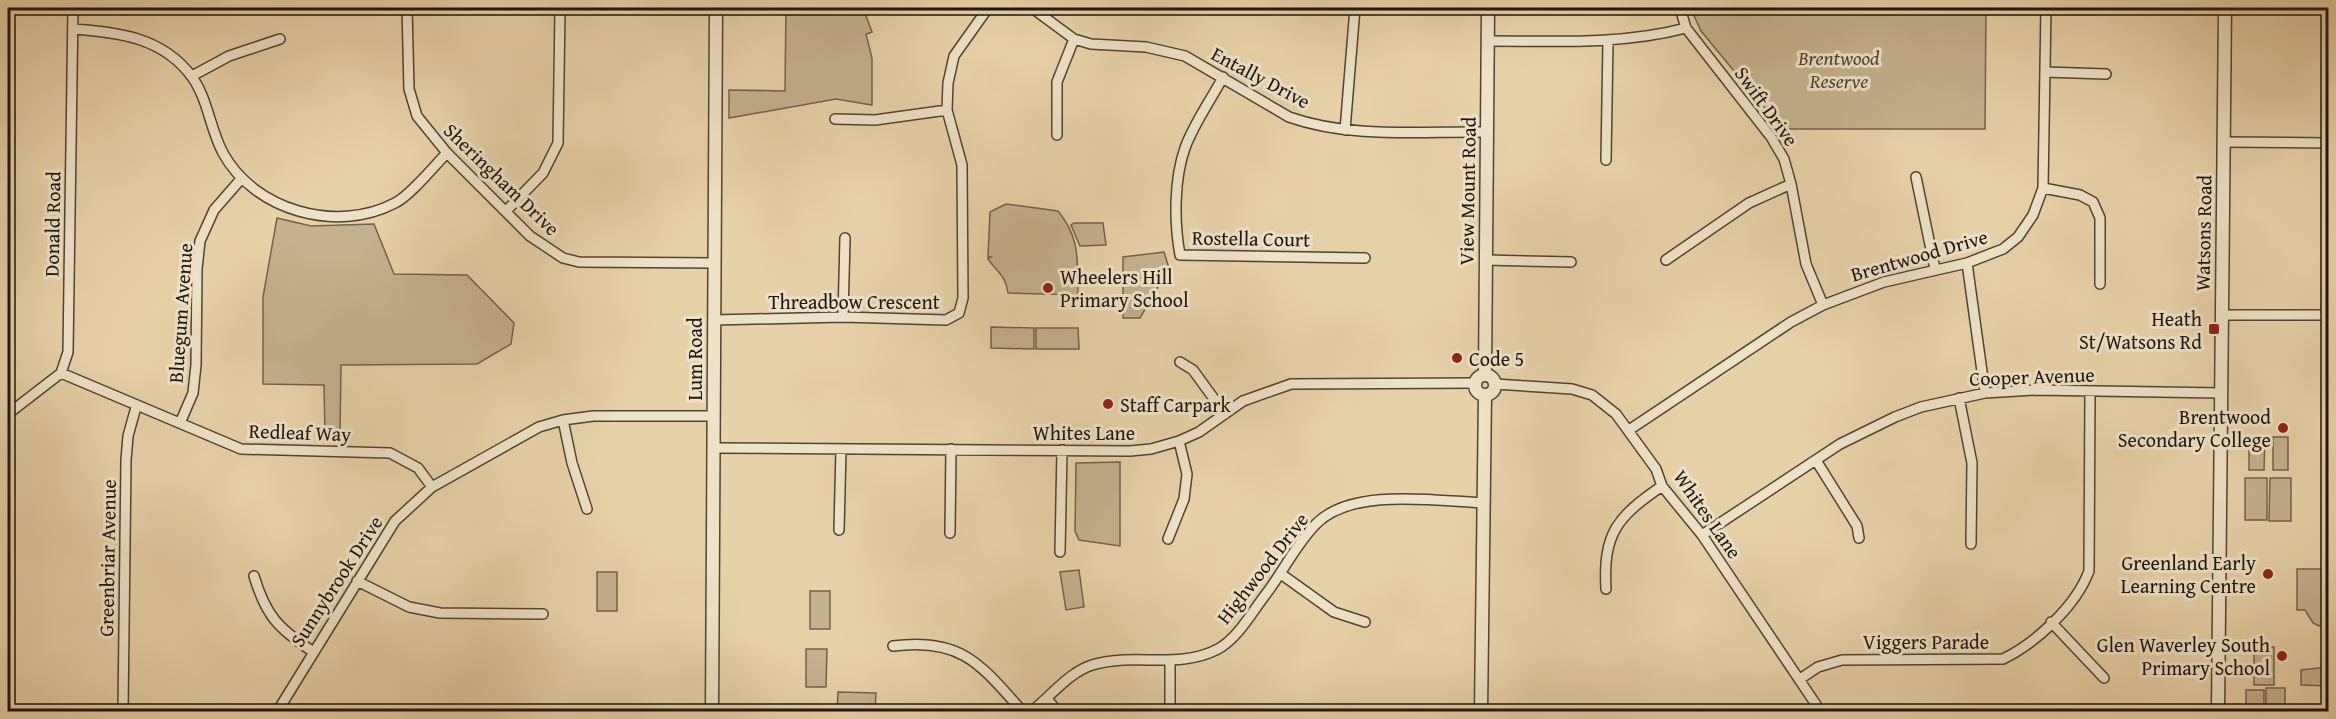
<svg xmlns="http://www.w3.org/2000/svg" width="2336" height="719" font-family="'Gentium Book Plus',serif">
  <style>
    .green { fill: #c5b18f; stroke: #72634e; stroke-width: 1.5 }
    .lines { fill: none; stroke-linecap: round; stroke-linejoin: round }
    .minor-casing { stroke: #504435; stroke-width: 12 }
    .tertiary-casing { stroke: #504435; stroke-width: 15 }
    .minor { stroke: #efe1c7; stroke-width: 9 }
    .tertiary { stroke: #efe1c7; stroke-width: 12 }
    .poi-dot { fill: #8f2418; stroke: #efe1c7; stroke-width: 2 }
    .labels { text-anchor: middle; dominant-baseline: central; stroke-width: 6; stroke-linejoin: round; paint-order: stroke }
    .park-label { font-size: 20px; font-style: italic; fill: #504435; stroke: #efe1c7 }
    .street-label { font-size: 20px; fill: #1e150e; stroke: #efe1c7 }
    .poi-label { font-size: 20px; fill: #1e150e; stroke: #efe1c7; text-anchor: end }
  </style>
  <rect width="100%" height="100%" fill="#e7d1a9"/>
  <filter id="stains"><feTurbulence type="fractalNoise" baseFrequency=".00333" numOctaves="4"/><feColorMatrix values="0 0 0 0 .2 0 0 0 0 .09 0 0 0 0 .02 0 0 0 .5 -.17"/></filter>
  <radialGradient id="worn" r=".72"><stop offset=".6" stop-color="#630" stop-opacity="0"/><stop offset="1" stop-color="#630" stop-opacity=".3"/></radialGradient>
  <!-- green -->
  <path class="green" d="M786 8H863L872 32 866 34 872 58V105L836 99 729 118V90L785 91Z
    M1743 8H1986L1985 129H1782L1701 31 1691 9 1743 10Z
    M1006 204 1058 211C1081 239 1077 261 1078 295L1008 293C1006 276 997 272 988 259L991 257H988L990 212Z
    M277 218 311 226 374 224 394 274 467 275 514 323 511 344 477 364 341 365 340 436 325 435 324 385 263 384V297Z
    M1074 223H1103L1106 245 1080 246 1071 225Z
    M1164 252 1169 268 1140 318H1123V257Z
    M991 327 1034 328V349L991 348Z
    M1036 328H1078L1079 349H1036Z
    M2249 437H2265L2264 470H2249Z
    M2273 437H2288V470H2273Z
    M1120 462V546L1079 540 1075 531 1076 463Z
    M2245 478H2267V520H2245Z
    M2270 478H2291V521H2269Z
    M2297 569H2328V630L2313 623 2305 610H2297Z
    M1079 570 1084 607 1066 610 1060 572Z
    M597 572H617V611H597Z
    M810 591H830V629H810Z
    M2254 647H2274V685H2254Z
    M806 649H827L826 687H806Z
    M2328 667V686L2301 685V670Z
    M2266 688H2285V711H2266Z
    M2246 690H2264V711H2246Z
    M838 692 876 693 875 711H837Z"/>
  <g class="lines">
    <defs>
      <path id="minor" d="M407 8 409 89 417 116 447 153 530 236 563 258 579 262 714 263
        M1032 8 1074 39 1091 44 1146 47 1185 56 1289 117C1351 139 1422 131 1487 132
        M1680 8 1686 28 1771 137 1784 159 1791 184 1806 264 1823 305
        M73 29C117 32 163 37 192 77 208 99 210 129 223 153 254 210 336 234 395 203 411 195 433 167 447 153
        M1488 41C1554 41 1621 45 1686 28
        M2045 72 2106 74
        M192 76 229 56 280 39
        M1223 77C1211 100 1194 123 1185 148 1174 179 1174 222 1180 255L1365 258
        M835 119 875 120 947 110
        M1345 130 1355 8
        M1057 135V82L1074 39
        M2224 142 2328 143
        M1606 160 1608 41
        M1916 177 1935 269
        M2043 188 2080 195 2093 202 2100 218V284
        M506 211 543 173 558 143 560 8
        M1486 260 1571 262
        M1666 260 1749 203 1791 184
        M1967 263 1985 393
        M2222 315H2328
        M843 317 845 238
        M714 320 843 317 946 320 959 313 963 298 962 165 947 110 948 83 954 56 988 8
        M1180 362 1193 370 1225 414
        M61 373 241 449 390 453 418 468 432 487
        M1495 384 1572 389 1592 395 1616 414 1656 469 1662 486 1702 535 1821 712
        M1959 398 1972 463 1971 544
        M8 414 61 373 68 352 73 8
        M563 420 572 463 587 509
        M180 423 193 393 196 365 197 269 200 241 214 210 241 179
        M1629 430 1791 322 1823 305 1884 282 1967 263 2003 249 2018 237 2033 215 2043 188 2046 8
        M713 448 1130 451 1151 449 1179 441 1199 432 1243 401 1291 384 1475 383
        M1817 462 1857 526 1859 538
        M839 530 841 450
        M950 533 951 449
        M1702 535 1840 444 1895 417 1921 407 1985 393 2035 390 2221 393
        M1168 539 1184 499 1187 474 1179 441
        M1060 552 1062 450
        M1281 574 1334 612 1365 622
        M254 576C266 616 278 628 312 651
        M357 581 409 607 440 613 543 614
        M1606 589C1603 533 1617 517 1662 486
        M2051 622 2104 678
        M893 646C962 637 981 665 1023 712
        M1170 661V712
        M1800 679 1818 667 1842 660 2003 659C2036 643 2076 606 2089 571L2090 391
        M1047 699 1058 712
        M123 712 126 460 128 436 136 407
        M277 712 395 521 432 487 539 427 563 420 593 416H713
        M1031 712C1051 696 1068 673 1092 665 1134 652 1178 670 1218 649 1238 638 1252 612 1266 594 1283 572 1296 544 1316 524 1352 487 1436 501 1483 503"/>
      <path id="tertiary" d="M1475 385a10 10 0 1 1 20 0a10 10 0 1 1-20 0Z
        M1485 375 1488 8
        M712 712 716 8
        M1481 712 1485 395
        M2218 712 2225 8"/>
    </defs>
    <!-- minor casing -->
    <use href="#minor" class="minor-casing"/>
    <!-- tertiary casing -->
    <use href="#tertiary" class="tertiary-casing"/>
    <!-- minor -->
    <use href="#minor" class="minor"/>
    <!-- tertiary -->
    <use href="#tertiary" class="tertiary"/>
  </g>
  <!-- markers -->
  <g class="poi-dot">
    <circle cx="1048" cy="288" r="6"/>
    <rect x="2208" y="323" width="12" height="12" rx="3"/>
    <circle cx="1457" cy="358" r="6"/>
    <circle cx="1108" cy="404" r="6"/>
    <circle cx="2283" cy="428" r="6"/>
    <circle cx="2268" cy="574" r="6"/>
    <circle cx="2282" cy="656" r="6"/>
  </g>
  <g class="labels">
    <!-- park labels -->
    <g class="park-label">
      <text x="1839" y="57">Brentwood<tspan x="1839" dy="23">Reserve</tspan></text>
    </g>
    <!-- street labels -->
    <g class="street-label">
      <text transform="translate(1261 77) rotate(28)">Entally Drive</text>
      <text transform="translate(1767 106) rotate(54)">Swift Drive</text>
      <text transform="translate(502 179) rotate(44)">Sheringham Drive</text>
      <text transform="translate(1467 191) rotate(-89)">View Mount Road</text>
      <text transform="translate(52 224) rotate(-89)">Donald Road</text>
      <text transform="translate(2203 233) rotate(-89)">Watsons Road</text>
      <text transform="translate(1251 238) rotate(1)">Rostella Court</text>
      <text transform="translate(1919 255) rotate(-16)">Brentwood Drive</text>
      <text x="854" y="301">Threadbow Crescent</text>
      <text transform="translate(180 313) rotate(-86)">Bluegum Avenue</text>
      <text transform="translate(694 359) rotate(-90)">Lum Road</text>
      <text transform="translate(2032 376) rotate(-2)">Cooper Avenue</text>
      <text transform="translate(300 432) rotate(2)">Redleaf Way</text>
      <text x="1084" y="432">Whites Lane</text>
      <text transform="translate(1708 514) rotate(55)">Whites Lane</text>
      <text transform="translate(107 558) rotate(-89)">Greenbriar Avenue</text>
      <text transform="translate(1262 568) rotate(-52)">Highwood Drive</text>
      <text transform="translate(336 581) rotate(-57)">Sunnybrook Drive</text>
      <text x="1926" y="641">Viggers Parade</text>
    </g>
    <!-- poi labels -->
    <g class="poi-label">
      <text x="1060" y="276" text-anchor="start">Wheelers Hill<tspan x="1060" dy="23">Primary School</tspan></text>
      <text x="2202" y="318">Heath<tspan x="2202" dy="23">St/Watsons Rd</tspan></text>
      <text x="1469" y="358" text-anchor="start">Code 5</text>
      <text x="1120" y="404" text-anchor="start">Staff Carpark</text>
      <text x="2271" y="416">Brentwood<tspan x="2271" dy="23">Secondary College</tspan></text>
      <text x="2256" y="562">Greenland Early<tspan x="2256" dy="23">Learning Centre</tspan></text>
      <text x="2270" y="644">Glen Waverley South<tspan x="2270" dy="23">Primary School</tspan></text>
    </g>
  </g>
  <!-- margin -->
  <rect width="2336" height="719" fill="none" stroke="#e7d1a9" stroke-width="30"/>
  <rect x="9" y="9" width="2318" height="701" fill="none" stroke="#1e150e" stroke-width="3"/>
  <rect x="15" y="15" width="2306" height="689" fill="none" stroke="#1e150e" stroke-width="1.5"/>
  <rect width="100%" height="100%" filter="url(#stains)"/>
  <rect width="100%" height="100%" fill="url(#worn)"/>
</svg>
